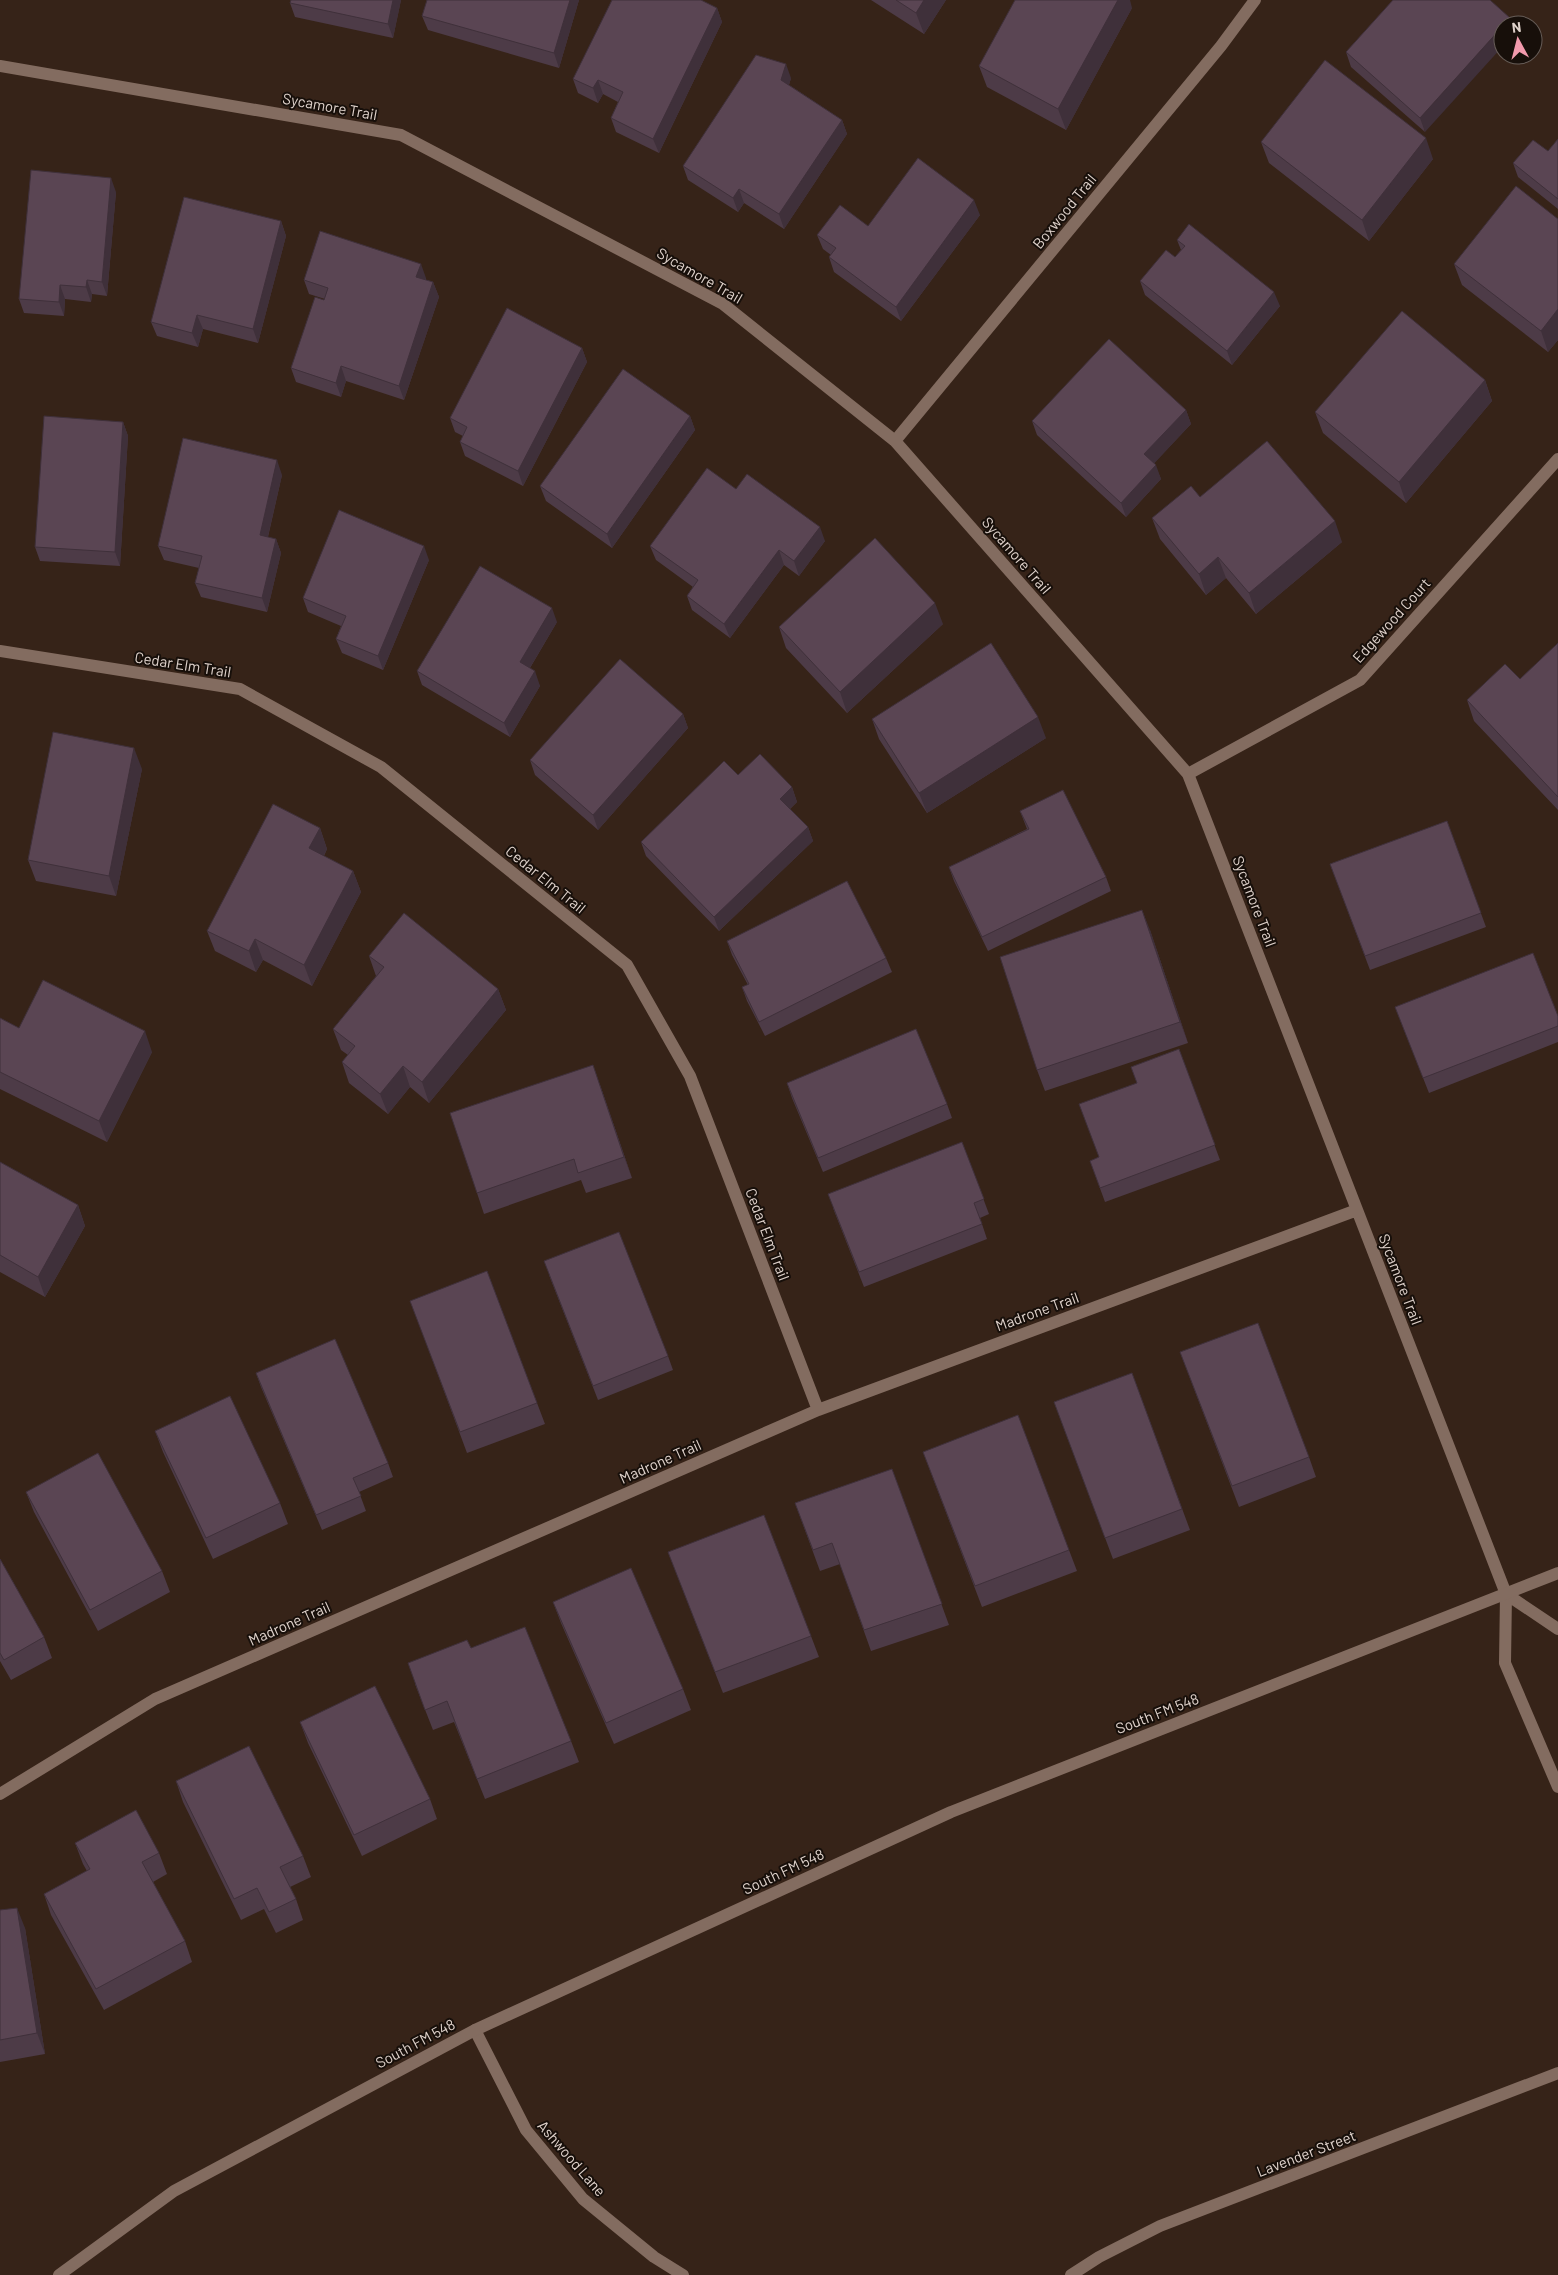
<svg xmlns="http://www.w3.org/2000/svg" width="1558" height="2275" font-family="Barlow,sans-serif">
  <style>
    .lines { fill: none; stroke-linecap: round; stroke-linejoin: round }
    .street { stroke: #836c60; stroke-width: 12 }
    .secondary { stroke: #836c60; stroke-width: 12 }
    .wall { fill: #4d3b47 }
    .shaded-wall { fill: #3f303a }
    .building { fill: #5a4553; stroke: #3f303a }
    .labels { text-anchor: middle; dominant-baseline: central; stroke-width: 4; stroke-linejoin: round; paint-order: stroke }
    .street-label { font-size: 15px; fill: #e0d3cc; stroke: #170f0a }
  </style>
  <rect width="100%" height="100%" fill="#362318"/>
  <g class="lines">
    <!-- street -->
    <path class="street" d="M0 66 401 135 723 304 895 441 1188 774 1506 1594 1505 1663 1558 1787
      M895 441 1221 46 1255 0
      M0 651 240 689 381 767 627 965 690 1076 818 1410
      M1188 774 1360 680 1558 459
      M1506 1594 1558 1629
      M0 1794 155 1699 818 1410 1357 1210
      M475 2030 526 2130 583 2199 654 2257 683 2275
      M1071 2275 1099 2257 1160 2226 1558 2073"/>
    <!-- secondary -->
    <path class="secondary" d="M59 2275 174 2191 475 2030 951 1812 1558 1573"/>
  </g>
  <!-- wall -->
  <path class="wall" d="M401 0 393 38 295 17 290 3Z
    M579 0 559 68 428 30 422 16Z
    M871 0H946L924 34Z
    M1393 0 1425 132 1351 67 1346 52Z
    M717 8 722 22 659 153 616 132 611 118 618 102 603 94 598 103 578 93 573 79Z
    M1132 8 1066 130 987 87 979 66Z
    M791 78 789 85 842 120 847 134 784 229 744 203 738 212 688 180 683 166Z
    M1558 139V209L1518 177 1513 163 1548 151Z
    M1261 142 1433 159 1369 241 1269 163Z
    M116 192 107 296 92 294 91 302 65 299 64 316 24 313 19 299Z
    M980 215 901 321 834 272 829 257 831 255 823 249 817 235 868 226Z
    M1558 219V340L1548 352 1462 285 1454 264Z
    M281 221 286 236 258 343 203 329 198 347 157 336 151 322Z
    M1177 240 1280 306 1232 365 1145 295 1140 281 1175 257 1181 250Z
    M426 278V280L433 282 439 297 404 400 346 381 341 397 296 382 291 368 325 299 309 294 304 280Z
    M582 348 587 362 523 486 465 456 460 442 463 436 455 432 450 418Z
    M1485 380 1492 401 1406 503 1323 433 1315 412Z
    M1186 410 1191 424 1154 463 1161 479 1126 517 1037 435 1032 421Z
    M690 416 695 430 612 548 546 501 540 486Z
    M123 422 128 436 120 566 40 561 35 547Z
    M282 475 268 537 276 539 281 553 267 612 201 597 195 583 199 568 164 560 158 546Z
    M736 489 825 541 799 576 784 565 730 638 692 610 687 596 693 587 656 560 650 546Z
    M1200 497 1342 542 1256 614 1226 578 1206 595 1160 539 1152 518Z
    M429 560 383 670 342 653 336 639 341 626 308 612 303 598Z
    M557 622 530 668 540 686 510 737 422 685 417 671Z
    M943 624 847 713 786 648 779 627Z
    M1558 643V810L1474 721 1467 700 1520 679Z
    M683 714 688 728 598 830 535 775 530 760Z
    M872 719 1046 738 927 813 879 739Z
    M142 769 116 896 36 881 28 860Z
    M738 775 792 787 797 802 790 809 808 827 813 841 719 931 646 856 641 842Z
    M1020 811 1106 877 1111 891 988 951 954 881 949 867 1027 829Z
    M1447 821 1486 927 1370 970 1330 864Z
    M320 828 327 849 324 856 353 871 361 892 312 986 263 960 256 972 215 951 207 931Z
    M1150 930 1188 1043 1045 1091 1037 1070Z
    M727 941 886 958 892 972 765 1036 747 1001 742 987 748 985 732 955Z
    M369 956 498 989 506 1010 429 1103 410 1087 388 1114 349 1083 342 1062 348 1055 341 1050 333 1029 376 976Z
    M1395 1007 1558 1016V1042L1429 1093Z
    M0 1018 19 1028 152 1052 107 1142 0 1089Z
    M1179 1049 1220 1160 1105 1202 1090 1161 1099 1157 1137 1083 1131 1067Z
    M787 1083 947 1104 952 1118 823 1172 792 1098Z
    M600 1085 632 1178 586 1193 581 1180 484 1214 477 1193Z
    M962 1142 989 1214 980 1218 987 1239 864 1287 833 1208Z
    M0 1162 78 1205 85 1226 45 1297 0 1272Z
    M487 1271 545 1424 467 1453 418 1321Z
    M549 1275 668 1356 673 1370 598 1400Z
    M1180 1352 1309 1457 1316 1477 1239 1507Z
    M256 1373 388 1463 393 1477 359 1492 366 1511 322 1530 261 1387Z
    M1132 1373 1190 1530 1113 1559 1054 1402Z
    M155 1431 280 1503 288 1524 213 1559 163 1452Z
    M923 1452 1069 1550 1077 1571 982 1607Z
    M892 1469 949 1625 871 1651 840 1564 820 1571 795 1503Z
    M26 1492 162 1571 170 1592 98 1631 34 1512Z
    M668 1552 811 1636 819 1657 723 1693Z
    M0 1559 44 1637 52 1658 11 1680 0 1661Z
    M553 1602 683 1689 691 1710 614 1744 561 1623Z
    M471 1648 571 1741 579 1762 485 1799 454 1722 433 1730 415 1684Z
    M300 1722 430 1799 437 1819 362 1856 308 1743Z
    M176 1781 303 1856 311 1877 290 1887 296 1899 303 1920 276 1933 264 1909 241 1920 183 1802Z
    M75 1843 159 1853 167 1874 153 1882 185 1941 192 1962 104 2010 51 1915 44 1894 87 1871 83 1864Z
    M0 1910 25 1928 45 2054 0 2062Z"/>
  <!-- shaded-wall -->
  <path class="shaded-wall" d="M393 0H401L393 38 388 24Z
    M570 0H579L559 68 554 53Z
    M924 0H946L924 34 916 13Z
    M1118 0H1130L1132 8 1066 130 1058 109Z
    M717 8 722 22 659 153 653 139Z
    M1510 18 1512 25H1503Z
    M1503 26V46L1425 132 1420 118Z
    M786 64 791 78 786 95 781 80Z
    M598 80 603 94 598 103 593 88Z
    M842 120 847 134 784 229 779 214Z
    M1426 138 1433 159 1369 241 1362 220Z
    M111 178 116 192 107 296 102 282Z
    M739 189 744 203 738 212 733 198Z
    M974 200 980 215 901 321 896 307Z
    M281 221 286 236 258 343 253 329Z
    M421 264 426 278 422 291 416 277Z
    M87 280 92 294 91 302 86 287Z
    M433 282 439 297 404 400 399 386Z
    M60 285 65 299 64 316 59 302Z
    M1274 292 1280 306 1232 365 1227 351Z
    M1558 309V340L1548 352 1541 331Z
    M197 315 203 329 198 347 192 333Z
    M582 348 587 362 523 486 518 471Z
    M341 366 346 381 341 397 336 383Z
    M1485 380 1492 401 1406 503 1399 482Z
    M1186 410 1191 424 1149 469 1144 454Z
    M690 416 695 430 612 548 607 534Z
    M123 422 128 436 120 566 115 552Z
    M277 460 282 475 265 549 260 535Z
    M1156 465 1161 479 1126 517 1121 503Z
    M1335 521 1342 542 1256 614 1249 593Z
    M820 527 825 541 799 576 794 561Z
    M276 539 281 553 267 612 262 598Z
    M424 546 429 560 383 670 378 656Z
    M779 550 784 565 730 638 724 624Z
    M1218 557 1226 578 1206 595 1199 574Z
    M935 603 943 624 847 713 840 692Z
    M552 608 557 622 525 676 520 662Z
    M535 671 540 686 510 737 504 723Z
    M683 714 688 728 598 830 593 815Z
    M1038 717 1046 738 927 813 919 793Z
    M134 748 142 769 116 896 109 876Z
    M792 787 797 802 785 813 780 799Z
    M808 827 813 841 719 931 714 917Z
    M320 828 327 849 317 869 309 848Z
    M353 871 361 892 312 986 304 965Z
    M1142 910 1150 930 1188 1043 1180 1022Z
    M255 939 263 960 256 972 249 951Z
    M498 989 506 1010 429 1103 422 1082Z
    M145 1031 152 1052 107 1142 99 1121Z
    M593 1065 600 1085 632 1178 624 1157Z
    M403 1066 410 1087 388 1114 380 1094Z
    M78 1205 85 1226 45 1297 38 1277Z
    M17 1908 25 1928 45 2054 37 2033Z"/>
  <!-- building -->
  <path class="building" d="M291 0H393L388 24 290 3Z
    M427 0H570L554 53 422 16Z
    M612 0H701L717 8 653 139 611 118 623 92 598 80 593 88 573 79Z
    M896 0H924L916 13Z
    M1015 0H1118L1058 109 979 66Z
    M1393 0H1490L1510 18 1420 118 1346 52Z
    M756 55 786 64 781 80 842 120 779 214 739 189 733 198 683 166Z
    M1325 60 1426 138 1362 220 1261 142Z
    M1558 139V199L1513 163 1533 140 1548 151Z
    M918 158 974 200 896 307 829 257 836 248 817 235 840 205 868 226Z
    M31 170 111 178 102 282 87 280 86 287 60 285 59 302 19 299Z
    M1516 186 1558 219V309L1541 331 1454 264Z
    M184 197 281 221 253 329 197 315 192 333 151 322Z
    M1189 224 1274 292 1227 351 1140 281 1166 250 1175 257 1185 246 1177 240Z
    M320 231 421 264 416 277 433 282 399 386 341 366 336 383 291 368 315 297 324 300 328 288 304 280Z
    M507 308 582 348 518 471 460 442 467 427 450 418Z
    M1402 311 1485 380 1399 482 1315 412Z
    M1109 339 1186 410 1144 454 1156 465 1121 503 1032 421Z
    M623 369 690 416 607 534 540 486Z
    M44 416 123 422 115 552 35 547Z
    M183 438 277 460 260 535 276 539 262 598 195 583 202 556 158 546Z
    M1267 441 1335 521 1249 593 1218 557 1199 574 1152 518 1191 486 1200 497Z
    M707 468 736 489 747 474 820 527 794 561 779 550 724 624 687 596 698 580 650 546Z
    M339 510 424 546 378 656 336 639 346 616 303 598Z
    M875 538 935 603 840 692 779 627Z
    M480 566 552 608 520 662 535 671 504 723 417 671Z
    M991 643 1038 717 919 793 872 719Z
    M1558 643V797L1467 700 1505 664 1520 679Z
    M620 659 683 714 593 815 530 760Z
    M53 732 134 748 109 876 28 860Z
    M760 754 792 787 780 799 808 827 714 917 641 842 724 761 738 775Z
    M1063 790 1106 877 982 937 949 867 1029 829 1020 811Z
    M273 804 320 828 309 848 353 871 304 965 255 939 249 951 207 931Z
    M1447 821 1481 913 1365 956 1330 864Z
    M847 881 886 958 759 1022 742 987 749 984 727 941Z
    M1142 910 1180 1022 1037 1070 1000 957Z
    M404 913 498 989 422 1082 403 1066 380 1094 342 1062 355 1046 333 1029 384 967 369 956Z
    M1533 953 1558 1016V1026L1423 1078 1395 1007Z
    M43 980 145 1031 99 1121 0 1072V1018L19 1028Z
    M916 1029 947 1104 818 1158 787 1083Z
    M1179 1049 1215 1145 1100 1188 1090 1161 1099 1157 1079 1104 1137 1083 1131 1067Z
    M593 1065 624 1157 578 1173 574 1159 477 1193 450 1113Z
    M962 1142 984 1199 974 1203 982 1224 859 1272 828 1194Z
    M0 1162 78 1205 38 1277 0 1255Z
    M619 1232 668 1356 593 1386 544 1261Z
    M487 1271 537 1403 460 1432 410 1301Z
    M1258 1323 1309 1457 1232 1486 1180 1352Z
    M335 1339 388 1463 353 1478 361 1496 316 1515 256 1373Z
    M1132 1373 1182 1509 1105 1538 1054 1402Z
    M230 1396 280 1503 206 1538 155 1431Z
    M1018 1415 1069 1550 975 1586 923 1452Z
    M98 1453 162 1571 90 1610 26 1492Z
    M892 1469 942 1604 864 1630 832 1543 813 1550 795 1503Z
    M764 1515 811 1636 715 1672 668 1552Z
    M0 1559 44 1637 4 1660 0 1653Z
    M631 1568 683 1689 606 1723 553 1602Z
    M525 1627 571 1741 477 1779 447 1701 425 1710 408 1663 467 1640 471 1648Z
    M375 1686 430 1799 354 1835 300 1722Z
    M249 1746 303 1856 280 1867 296 1899 269 1912 257 1888 234 1899 176 1781Z
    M136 1810 159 1853 142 1862 185 1941 96 1989 44 1894 90 1869 75 1843Z
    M17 1908 37 2033 0 2040V1910Z"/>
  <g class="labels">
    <!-- street labels -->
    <g class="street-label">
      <text transform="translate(330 106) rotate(10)">Sycamore Trail</text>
      <text transform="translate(1064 211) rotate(-51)">Boxwood Trail</text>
      <text transform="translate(700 275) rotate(30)">Sycamore Trail</text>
      <text transform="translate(1017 555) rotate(49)">Sycamore Trail</text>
      <text transform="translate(1391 620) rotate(-48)">Edgewood Court</text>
      <text transform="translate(183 664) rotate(9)">Cedar Elm Trail</text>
      <text transform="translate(546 879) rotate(39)">Cedar Elm Trail</text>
      <text transform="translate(1255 901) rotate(69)">Sycamore Trail</text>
      <text transform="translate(768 1234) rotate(69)">Cedar Elm Trail</text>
      <text transform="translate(1401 1279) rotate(69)">Sycamore Trail</text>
      <text transform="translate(1037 1311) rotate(-20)">Madrone Trail</text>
      <text transform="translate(660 1461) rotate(-24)">Madrone Trail</text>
      <text transform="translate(289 1623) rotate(-24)">Madrone Trail</text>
      <text transform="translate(1157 1713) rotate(-21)">South FM 548</text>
      <text transform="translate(783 1871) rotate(-25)">South FM 548</text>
      <text transform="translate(415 2043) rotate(-28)">South FM 548</text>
      <text transform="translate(1306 2153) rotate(-21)">Lavender Street</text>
      <text transform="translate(572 2158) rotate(49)">Ashwood Lane</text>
    </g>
  </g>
  <!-- north arrow -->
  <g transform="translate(1518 40) rotate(353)"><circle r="24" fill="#170f0a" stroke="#675d58"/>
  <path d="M0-4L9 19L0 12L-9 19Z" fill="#f29aad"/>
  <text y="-8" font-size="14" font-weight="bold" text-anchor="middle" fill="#e0d3cc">N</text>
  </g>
</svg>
